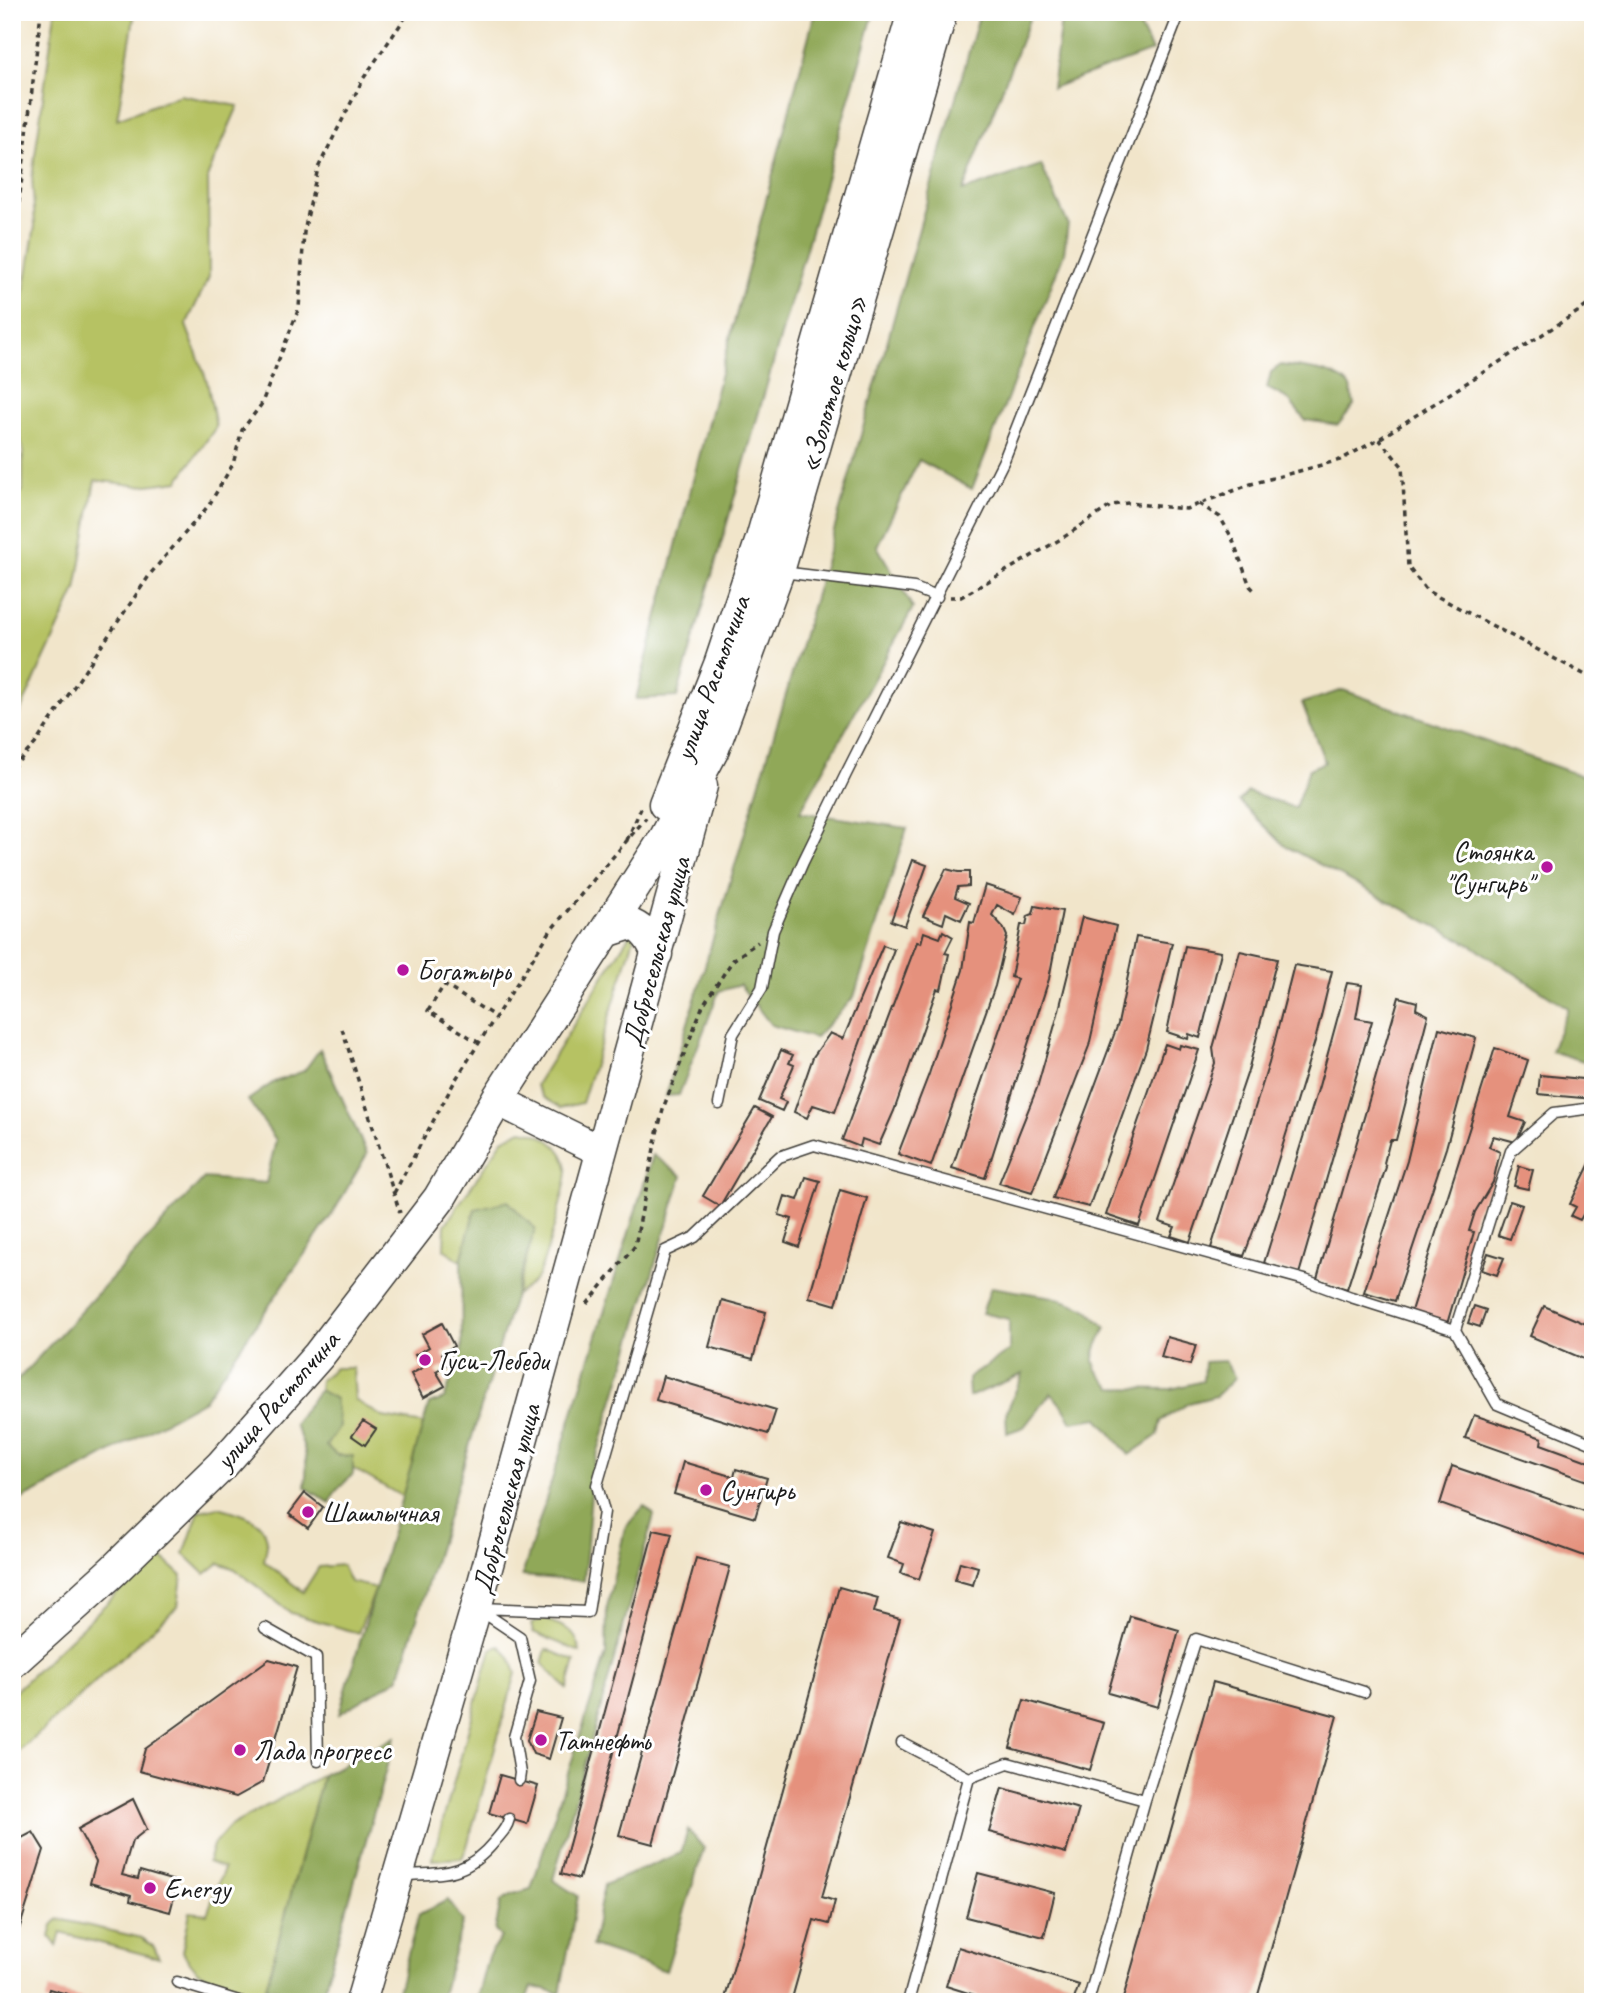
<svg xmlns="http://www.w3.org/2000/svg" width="1605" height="2014" font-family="Caveat,sans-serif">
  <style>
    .green { fill: #b6c263; stroke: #696f40; stroke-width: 2 }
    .forest { fill: #90a859; stroke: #56623a; stroke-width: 2 }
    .building { fill: #e5917d }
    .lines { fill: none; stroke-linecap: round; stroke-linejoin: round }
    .service-casing { stroke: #3c3a36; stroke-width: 13 }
    .primary-casing { stroke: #3c3a36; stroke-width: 33 }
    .trunk-casing { stroke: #3c3a36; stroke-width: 35 }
    .path { stroke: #3c3a36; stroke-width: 3.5; stroke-dasharray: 5 5; stroke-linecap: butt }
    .service { stroke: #fff; stroke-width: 10 }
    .primary { stroke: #fff; stroke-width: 30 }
    .trunk { stroke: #fff; stroke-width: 32 }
    .poi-dot { fill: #b5179e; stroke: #fff; stroke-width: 2.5 }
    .labels { text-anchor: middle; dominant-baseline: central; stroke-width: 6; stroke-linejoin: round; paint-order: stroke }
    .street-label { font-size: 28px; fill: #1c1c1c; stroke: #fff }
    .poi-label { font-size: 28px; fill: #1c1c1c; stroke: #fff; text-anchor: start }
  </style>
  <rect width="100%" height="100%" fill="#fff"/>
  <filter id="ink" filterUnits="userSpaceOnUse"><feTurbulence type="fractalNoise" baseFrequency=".0143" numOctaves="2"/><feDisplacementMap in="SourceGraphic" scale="14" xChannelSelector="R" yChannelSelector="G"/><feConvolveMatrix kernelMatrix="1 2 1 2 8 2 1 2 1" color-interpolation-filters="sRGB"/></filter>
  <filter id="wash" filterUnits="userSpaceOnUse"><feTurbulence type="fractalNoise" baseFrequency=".00686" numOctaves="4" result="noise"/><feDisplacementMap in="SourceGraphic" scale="28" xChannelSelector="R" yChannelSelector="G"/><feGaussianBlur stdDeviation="1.57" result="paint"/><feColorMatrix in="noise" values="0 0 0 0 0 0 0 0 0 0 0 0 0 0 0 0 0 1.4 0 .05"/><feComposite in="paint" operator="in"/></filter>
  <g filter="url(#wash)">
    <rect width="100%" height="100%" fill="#f1e5ca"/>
    <!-- green -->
    <path class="green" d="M55 12H135L117 119 180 95 238 106 208 175 209 277 186 325 207 381 216 427 178 481 140 486 95 480 76 590 12 729V500L23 491V452L12 387V364L35 226 32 177Z
      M632 931 636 932 582 1103 561 1108 543 1097 536 1085Z
      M522 1130C542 1133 564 1145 567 1168 569 1179 543 1268 537 1277 533 1284 522 1290 516 1295L535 1229 475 1209 461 1261 444 1249 445 1225 504 1138Z
      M335 1368H353L355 1400 383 1417 424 1424 403 1497 352 1468V1456L337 1455 325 1446 339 1426 335 1399 319 1390 320 1380Z
      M218 1507C237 1512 267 1519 267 1543 267 1549 265 1555 264 1561L303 1592 319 1567 342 1565 350 1582 376 1588 358 1633 291 1613 235 1569 219 1563 205 1574 184 1554 199 1511Z
      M158 1554 182 1576 178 1606 12 1758V1694Z
      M543 1619C561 1625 578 1630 580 1652L533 1632 531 1624Z
      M500 1646 510 1657 516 1673 466 1850 462 1858 432 1860 491 1649Z
      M546 1649 575 1661 567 1689 542 1663Z
      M323 1775 266 1987 261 1997 198 1972 182 1952 190 1912 207 1914 224 1868 208 1862 213 1845 230 1826Z
      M59 1919 142 1938 154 1947 159 1958 61 1933 57 1946 50 1937 53 1925Z"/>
    <!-- forest -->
    <path class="forest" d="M815 12H874L677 697 636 699Z
      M980 12H1032L963 191 1041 165 1068 224 1064 253 972 489 919 460 877 546 913 608 800 812 907 828 854 997 815 1038 771 1025 740 985 719 991 679 1095 666 1096 819 584Z
      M1062 12H1133L1152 51 1052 88Z
      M1281 365C1299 368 1341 370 1350 388 1352 393 1353 400 1354 405L1338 425 1305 420 1288 399 1267 388 1271 372Z
      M1343 690 1593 780V1064L1551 1051 1568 1008 1471 945 1285 846 1239 801 1248 792 1295 808 1309 769 1325 762 1302 703Z
      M320 1049 367 1154 333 1213 204 1400 67 1476 12 1504V1386L204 1178 266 1183 276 1140 248 1100 274 1082 304 1071Z
      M653 1155 682 1176 593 1468 584 1581 522 1576Z
      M508 1201 535 1229 399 1678 339 1714 429 1404 444 1399 462 1350 461 1261 475 1209Z
      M991 1287 1053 1297 1085 1308 1106 1328C1090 1358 1088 1363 1112 1388L1171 1389 1203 1381 1204 1362 1225 1361 1235 1378 1216 1396 1189 1403 1161 1421 1158 1435 1129 1455 1098 1418 1072 1422 1063 1407 1051 1393 1024 1427 1007 1433 1006 1413 1023 1374 969 1397 968 1378 1009 1351V1319L982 1313Z
      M319 1390 335 1399 339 1427 326 1446 337 1455 353 1456V1474L335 1492 330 1503 305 1487C308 1459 307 1449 294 1424Z
      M644 1506 654 1515 553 1880 578 1896 560 1994 545 1989 531 1987 525 2002H476L488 1957 501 1937 495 1931 501 1901 513 1894 531 1889 606 1654 607 1607 625 1528Z
      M395 1737 321 2000 266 1987 323 1775Z
      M688 1830 704 1848 666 1971 592 1946 604 1885 681 1853Z
      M448 1900 463 1921 440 2002H395L419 1914Z"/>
    <g id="blocks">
      <!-- building -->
      <path class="building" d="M913 860 927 865 905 926 891 921Z
        M946 869 958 872H969V886L958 887 955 897 969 903 961 920 946 913 943 924 923 916Z
        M985 885 1022 897 1015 915 997 905 992 915 1003 927 1007 936 995 986 931 1166 898 1154 929 1074 963 970 970 922 974 923Z
        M1035 906 1062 911 1049 979 985 1178 952 1168 1017 979 1011 977 1021 925H1026L1028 916 1033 914Z
        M1082 917 1116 926 1089 1046 1032 1193 999 1183 1037 1088 1058 1014Z
        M943 931 953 937 945 953 949 954 941 990 937 989 894 1111 879 1145 862 1139 860 1147 842 1140 917 942 921 943 924 932 940 938Z
        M1136 937 1172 943 1146 1049 1089 1207 1053 1198 1118 1024Z
        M883 945 894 949 835 1112 813 1105 807 1118 794 1112 813 1057 830 1033 843 1039Z
        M1185 946 1221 952 1200 1038 1189 1034 1188 1039 1167 1032Z
        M1240 951 1277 959 1248 1071 1190 1242 1171 1236 1175 1227 1160 1222 1215 1063 1213 1048Z
        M1294 965 1332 971 1315 1041 1271 1183 1244 1256 1211 1248 1269 1063Z
        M1347 983 1362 985 1356 1018 1372 1021 1299 1274 1264 1263 1319 1086Z
        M1399 997 1417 1002 1416 1009 1428 1015 1396 1140H1390L1384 1163 1386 1167 1347 1289 1317 1279Z
        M1439 1028 1476 1038 1446 1148 1395 1301 1364 1292 1407 1161Z
        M1165 1044 1179 1049 1180 1045 1199 1050 1139 1226 1106 1215Z
        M1495 1048 1528 1060 1510 1117 1525 1122 1516 1142 1493 1136 1489 1147 1500 1152 1493 1182 1475 1212 1469 1231 1474 1232 1447 1324 1411 1311Z
        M781 1050 793 1055 789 1063 794 1065 779 1099 786 1102 782 1111 759 1101Z
        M1540 1075 1593 1080V1099L1538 1094Z
        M755 1108 772 1117 720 1206 703 1196Z
        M1593 1157V1202L1588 1212 1585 1211 1580 1220 1571 1216 1576 1207 1570 1204Z
        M1519 1166 1533 1170 1528 1189 1514 1186Z
        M806 1177 820 1181 799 1247 785 1242 792 1219 779 1215 785 1196 798 1200Z
        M840 1190 867 1198 836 1305 809 1297Z
        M1510 1201 1522 1205 1510 1239 1498 1235Z
        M1488 1253 1504 1258 1497 1275 1482 1270Z
        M722 1300 766 1312 753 1359 709 1347Z
        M1474 1306 1486 1310 1480 1327 1468 1323Z
        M1544 1306 1593 1327V1363L1530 1336Z
        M442 1323 454 1346 442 1353 448 1364 436 1371 445 1386 423 1398 411 1374 422 1368 415 1355 429 1347 422 1334Z
        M1167 1337 1196 1345 1190 1365 1161 1357Z
        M663 1376 776 1410 768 1434 656 1400Z
        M1474 1415 1542 1438 1541 1444 1593 1463V1483L1465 1438Z
        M363 1421 376 1429 365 1445 352 1436Z
        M683 1462 734 1477 736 1469 767 1478 755 1518 674 1494Z
        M1452 1466 1593 1514V1559L1440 1504Z
        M305 1493 323 1507 308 1528 289 1514Z
        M901 1522 935 1533 919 1579 901 1573 904 1564 888 1558Z
        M654 1530 672 1534 579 1879 561 1874Z
        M696 1558 730 1567 653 1844 619 1835Z
        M960 1562 978 1567 973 1585 955 1580Z
        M839 1587 878 1598 874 1612 900 1619 822 1897 835 1901 829 1924 814 1920 791 2002H724Z
        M1130 1616 1179 1630 1158 1707 1108 1693Z
        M269 1659 297 1667 263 1782 236 1797 139 1771 145 1749Z
        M1213 1682 1337 1716 1256 2002H1122Z
        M1024 1700 1104 1723 1090 1770 1010 1748Z
        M536 1712 561 1718 549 1759 533 1754 527 1740Z
        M500 1775 538 1786 527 1824 489 1813Z
        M1002 1788 1079 1809 1066 1853 989 1832Z
        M133 1799 147 1829 132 1841 122 1875 138 1879 140 1871 178 1882 170 1912 130 1901 131 1895 90 1883 96 1862 78 1829Z
        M33 1832 44 1850 12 1952V1843Z
        M978 1873 1055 1893 1044 1937 966 1917Z
        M958 1947 1079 1985 1073 2002H997L946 1986Z
        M49 1989 85 1999 84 2002H45Z"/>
    </g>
  </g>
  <g filter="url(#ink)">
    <use href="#blocks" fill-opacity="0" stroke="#3c3a36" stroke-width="2"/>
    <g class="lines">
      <defs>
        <path id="service" d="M782 572 914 588 937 597
          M719 1104 733 1034 762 988 773 931 803 862 846 774 1004 460 1180 12
          M1455 1330 1511 1151 1554 1113 1593 1108
          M481 1608 588 1612 604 1512 597 1485 665 1251 695 1237 779 1157 814 1145 1305 1280 1351 1297 1455 1330 1497 1404 1593 1444
          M480 1610 520 1637 530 1681 514 1737 520 1773 519 1780
          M265 1628 316 1657 318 1761
          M902 1743 969 1778 908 2002
          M969 1778 1008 1763 1145 1800 1196 1639 1364 1692
          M402 1875C445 1873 465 1877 495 1841 501 1834 507 1828 509 1819
          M177 1982 242 2002
          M1088 2002 1145 1800"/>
        <path id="primary" d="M606 932 631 924C646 931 651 940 657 954
          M497 1100 601 1151
          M361 2002 476 1608 702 786"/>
        <path id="trunk" d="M665 804 720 665 762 539 914 12
          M12 1662 113 1571 221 1466 319 1355 439 1199 497 1100 665 839 712 751 778 571 941 12"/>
      </defs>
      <!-- service casing -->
      <use href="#service" class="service-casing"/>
      <!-- primary casing -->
      <use href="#primary" class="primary-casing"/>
      <!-- trunk casing -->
      <use href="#trunk" class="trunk-casing"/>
      <!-- path -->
      <path class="path" d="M12 263 41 12
        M1379 439 1402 466 1408 567 1427 591 1593 679
        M1199 504 1220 517 1232 538 1250 586 1256 592
        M950 597H961L1061 539 1112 505 1128 503 1186 509 1251 484 1340 460 1379 439 1593 302
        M12 768 35 744 151 573 209 505 233 464 242 430 261 405 299 308 304 232 318 168 363 79 409 12
        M627 840 642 806
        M342 1029 400 1213
        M479 1043 428 1011 444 985 496 1017
        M394 1193 456 1079 551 930 646 818
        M587 1304 635 1246 657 1133 664 1106 703 1005 733 960 758 942"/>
      <!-- service -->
      <use href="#service" class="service"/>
      <!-- primary -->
      <use href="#primary" class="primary"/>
      <!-- trunk -->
      <use href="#trunk" class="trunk"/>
    </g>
  </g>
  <!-- markers -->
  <g class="poi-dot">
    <circle cx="1547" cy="867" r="7"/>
    <circle cx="403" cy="970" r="7"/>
    <circle cx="425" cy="1360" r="7"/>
    <circle cx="706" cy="1490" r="7"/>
    <circle cx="308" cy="1512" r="7"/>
    <circle cx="541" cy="1740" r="7"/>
    <circle cx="240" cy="1750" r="7"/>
    <circle cx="150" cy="1888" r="7"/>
  </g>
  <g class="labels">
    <!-- street labels -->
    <g class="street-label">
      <text transform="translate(833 384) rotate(-74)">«Золотое кольцо»</text>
      <text transform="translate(712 678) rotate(-70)">улица Растопчина</text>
      <text transform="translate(656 952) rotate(-75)">Добросельская улица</text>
      <text transform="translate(277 1400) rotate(-49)">улица Растопчина</text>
      <text transform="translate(506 1499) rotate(-75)">Добросельская улица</text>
    </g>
    <!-- poi labels -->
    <g class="poi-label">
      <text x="1533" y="851" text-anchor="end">Стоянка<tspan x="1533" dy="32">"Сунгирь"</tspan></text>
      <text x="417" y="970">Богатырь</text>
      <text x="439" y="1360">Гуси-Лебеди</text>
      <text x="720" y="1490">Сунгирь</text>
      <text x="322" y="1512">Шашлычная</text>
      <text x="555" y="1740">Татнефть</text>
      <text x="254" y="1750">Лада прогресс</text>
      <text x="164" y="1888">Energy</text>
    </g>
  </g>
  <!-- margin -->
  <rect width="1605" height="2014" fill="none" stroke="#fff" stroke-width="42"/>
</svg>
